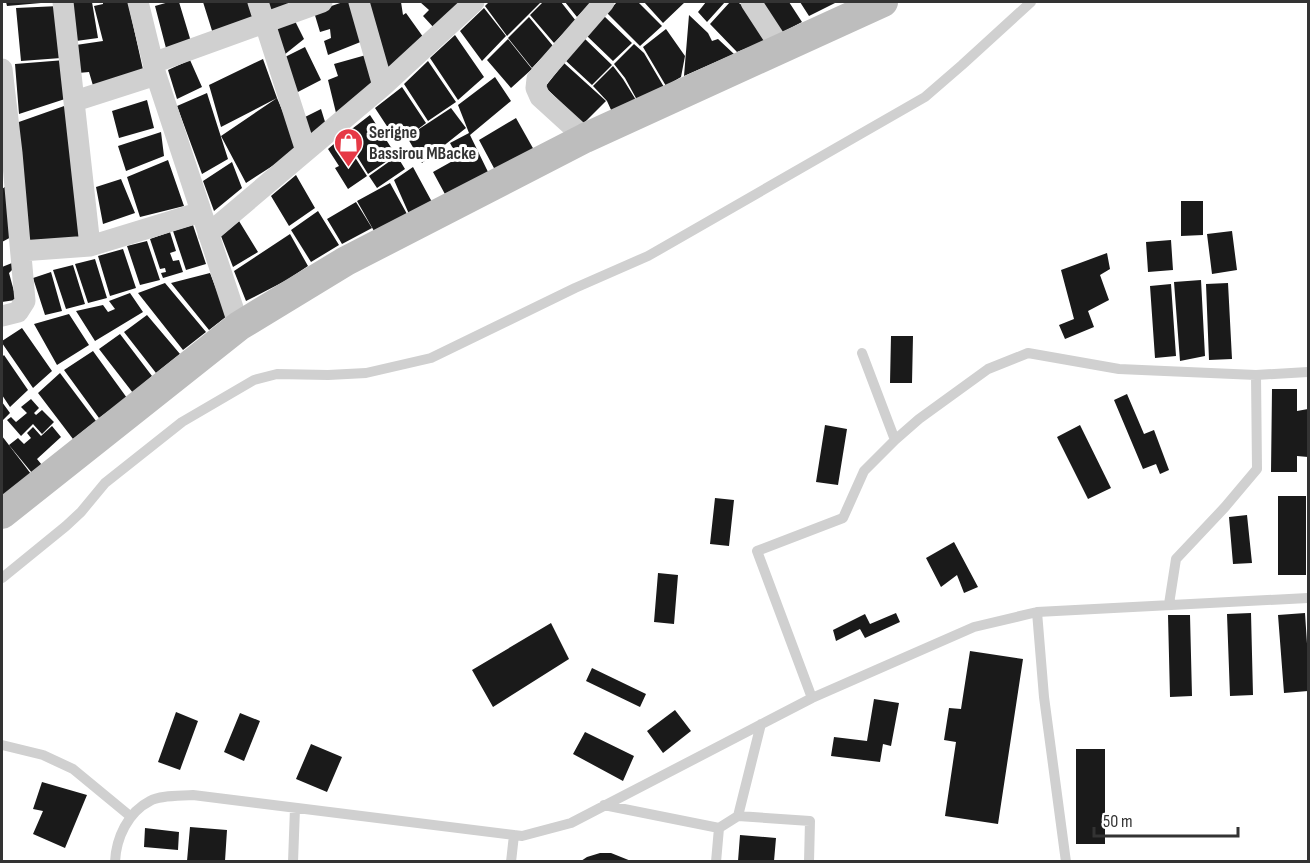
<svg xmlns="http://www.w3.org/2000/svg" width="1310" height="863" font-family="'Sofia Sans Condensed',sans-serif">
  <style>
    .building { fill: #1a1a1a }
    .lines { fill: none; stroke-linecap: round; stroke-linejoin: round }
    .lane { stroke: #d0d0d0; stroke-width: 10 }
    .street { stroke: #d0d0d0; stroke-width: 21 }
    .secondary { stroke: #bdbdbd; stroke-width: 30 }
    .labels { text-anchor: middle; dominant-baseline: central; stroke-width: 6; stroke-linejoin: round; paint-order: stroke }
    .poi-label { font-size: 18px; font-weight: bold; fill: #333; stroke: #fff; text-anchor: start }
  </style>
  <rect width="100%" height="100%" fill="#fff"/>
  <!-- building -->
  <path class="building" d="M6 2H41V3L7 6Z
    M69 2H92L98 38 76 41Z
    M103 2H128L144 74 94 89 89 72 78 73 76 45 103 41 94 6 103 4Z
    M169 2H179L192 45 167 52 155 6Z
    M203 2H251L256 22 214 37Z
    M263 2H303L267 16Z
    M343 2H351L363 41 328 55 324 41 331 38 330 29 320 32 314 12Z
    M369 2H401L403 15 406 13 426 41 386 75Z
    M420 2H462L435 29 423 16 429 10Z
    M489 2H541L507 36 485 6Z
    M543 2H561L576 21 554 43 530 15Z
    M565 2H592L577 17Z
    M617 2H638L662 26 640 46 607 13Z
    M644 2H685L663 23Z
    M706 2H725L707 22 698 12Z
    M730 2H737L742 5 765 41 737 52 710 24Z
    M763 2H789L802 22 781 33Z
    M800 2H837L809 16Z
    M59 6 61 58 21 61 16 8Z
    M484 8 506 36 482 61 460 31Z
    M689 15 708 33 712 41 718 39 734 54 684 76Z
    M604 16 632 43 613 61 587 36Z
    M529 17 553 46 532 68 508 38Z
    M294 19 304 39 284 55 274 27Z
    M666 29 685 56 681 77 666 86 643 47Z
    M455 35 484 77 458 100 430 58Z
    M584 38 612 65 592 85 565 60Z
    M508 39 532 69 511 88 487 60Z
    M634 44 644 53 664 87 637 100 625 78 614 64Z
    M305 47 321 80 294 94 283 58Z
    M366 55 376 83 337 117 328 80 338 76 334 64Z
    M263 59 277 98 299 149 246 183 221 136 277 98 221 127 209 85Z
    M65 60 68 98 19 114 15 64Z
    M190 60 202 87 177 99 168 70Z
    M428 61 456 102 428 121 404 84Z
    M564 63 606 101 583 124 545 87Z
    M613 66 623 79 636 100 612 112 607 101 593 86Z
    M495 77 511 101 470 135 489 174 446 196 433 172 458 158 450 143 469 133 458 105Z
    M402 87 426 123 413 133 451 108 466 128 422 163 407 137 398 143 375 108Z
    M207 93 228 159 202 174 177 106Z
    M147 100 154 128 119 138 112 111Z
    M67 105 81 239 28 242 16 123Z
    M321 109 326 125 310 138 303 118Z
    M370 115 396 155 368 174 344 135Z
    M516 118 534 150 495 170 479 140Z
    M161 132 164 156 126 171 118 146Z
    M342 137 367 176 348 189 335 168 339 166 328 149Z
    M397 156 405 169 377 188 369 176Z
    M168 160 184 206 140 217 127 177Z
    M232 162 242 188 214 211 203 181Z
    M413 167 432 202 409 214 394 180Z
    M296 175 315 208 289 226 271 196Z
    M121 179 135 213 103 224 96 187Z
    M390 183 407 214 374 231 357 201Z
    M9 184 13 236 2 242V189Z
    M1181 201H1203V235L1181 236Z
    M356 202 372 228 342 244 327 219Z
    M318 211 339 245 311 262 291 230Z
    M239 221 258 252 233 267 221 236Z
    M193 225 206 264 186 270 173 231Z
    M1232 231 1237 270 1212 274 1207 234Z
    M170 232 176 251 170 253 173 261 179 260 183 272 163 278 161 273 166 272 165 268 160 269 150 239Z
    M290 234 308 266 287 280 246 301 234 271Z
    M1171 240 1173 270 1148 272 1146 242Z
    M147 241 160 280 140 285 127 246Z
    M123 249 136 288 110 296 98 256Z
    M1107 253 1110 269 1100 275 1109 300 1088 311 1094 327 1065 339 1059 325 1074 319 1061 270Z
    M95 259 107 298 88 303 75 264Z
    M12 263 14 268 9 273 15 295V300L2 302V267Z
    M73 265 85 304 66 309 53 270Z
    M51 272 62 311 45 315 33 278Z
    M210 273 227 316 209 330 171 283Z
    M1201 280 1205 356 1180 361 1174 282Z
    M165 283 206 332 183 350 138 293Z
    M1228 283 1232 359 1209 360 1206 284Z
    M1171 284 1176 356 1155 358 1150 286Z
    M130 293 143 312 95 341 76 311 103 305 108 312 115 309 109 301Z
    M69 314 89 345 57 365 34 324Z
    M147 315 180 354 156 373 124 332Z
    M22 328 52 371 33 388 2 343V341Z
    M120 334 152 376 133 393 99 349Z
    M891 336H913L912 383H890Z
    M93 351 127 398 99 418 64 370Z
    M4 355 28 390 10 407 2 395V357Z
    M60 373 96 421 73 439 38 393Z
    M1272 389H1297V411L1308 409V457L1297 456V472H1271Z
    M1127 394 1144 434 1154 430 1169 470 1160 474 1156 464 1143 469 1114 400Z
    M31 399 39 408 34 413 36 415 42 410 54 422 42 434 33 424 21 436 7 420 11 417 16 422 27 413 21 407Z
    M2 402 10 413 3 420 2 419Z
    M825 425 847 429 838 485 816 482Z
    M1080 425 1111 488 1088 499 1057 437Z
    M52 426 61 437 37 459 42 465 32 473 9 445 18 438 24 444 31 438 27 433 33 427 41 436Z
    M2 436 31 474 2 497Z
    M1278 496H1306V575H1278Z
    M715 498 734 500 729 546 710 544Z
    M1247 515 1252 563 1233 564 1229 517Z
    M954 542 978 587 964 593 957 575 941 587 926 558Z
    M658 573 678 575 674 624 654 622Z
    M896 613 900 622 865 638 860 629 836 641 833 630 865 614 870 624Z
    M1251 613 1253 695 1230 696 1227 614Z
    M1305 613 1308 659V691L1284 693 1278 615Z
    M1168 615H1190L1192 696 1170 697Z
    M551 623 569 659 493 707 472 670Z
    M970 651 1023 659 998 824 945 816 956 742 944 740 949 708 961 709Z
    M592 668 646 694 640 707 586 681Z
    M874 699 899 703 891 746 883 744 880 762 831 756 834 737 867 741Z
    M675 710 691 731 663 753 647 731Z
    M176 712 198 721 180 770 158 762Z
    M240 713 260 721 244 761 224 752Z
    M585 732 634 756 623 781 573 754Z
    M311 744 342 757 327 792 296 779Z
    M1076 749H1105V844H1076Z
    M42 782 87 795 65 848 33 834 43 811 33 809Z
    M190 827 227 830 225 861H187Z
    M145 828 179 832 178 850 144 847Z
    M740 835 776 838 774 861H738Z
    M600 853H611L631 861H581L587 857Z"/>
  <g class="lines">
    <!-- lane -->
    <path class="lane" d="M862 353 895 440
      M2 578 66 526 81 512 105 483 182 422 254 380 277 374 328 375 366 373 431 358 575 288 648 256 925 97 962 65 1031 2
      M1169 604 1176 559 1225 507 1257 469 1256 375
      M1037 612 1044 697 1066 862
      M812 698 757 551 843 518 864 471 895 440 919 419 988 369 1028 353 1119 369 1256 375 1308 372
      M2 745 43 755 73 769 130 816
      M604 805 719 828 738 816 810 821 809 862
      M738 816 761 724
      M115 862C116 838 128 812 150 801 160 795 180 796 193 795L522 836 571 823 812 698 974 627 1037 612 1308 598
      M293 862 295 808
      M511 862 514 835
      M716 862 719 828"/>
    <!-- street -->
    <path class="street" d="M63 2 90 246
      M138 2 156 75 239 326
      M258 2 306 151
      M359 2 383 86
      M751 2 781 48
      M153 63 322 2
      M2 69 12 153 25 301 18 312 2 316
      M75 101 156 75
      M585 138 540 97 536 88 537 79 604 2
      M208 234 383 86 474 2
      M21 251 90 246 201 212"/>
    <!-- secondary -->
    <path class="secondary" d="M2 514 239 326 346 261 585 138 883 2"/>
  </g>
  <!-- icons -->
  <defs>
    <symbol id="shop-pin" viewBox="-11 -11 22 30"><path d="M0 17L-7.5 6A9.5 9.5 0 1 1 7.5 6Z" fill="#e63946" stroke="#fff"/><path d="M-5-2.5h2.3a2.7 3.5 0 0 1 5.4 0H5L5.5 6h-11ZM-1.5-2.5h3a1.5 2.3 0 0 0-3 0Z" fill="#fff"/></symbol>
  </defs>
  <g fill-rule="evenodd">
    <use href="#shop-pin" x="332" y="126" width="33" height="45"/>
  </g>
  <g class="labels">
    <!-- poi labels -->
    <g class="poi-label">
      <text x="369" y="132">Serigne<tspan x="369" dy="21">Bassirou MBacke</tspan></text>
    </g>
  </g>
  <!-- border -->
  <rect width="1310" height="863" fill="none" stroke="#333333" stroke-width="6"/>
  <!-- scale -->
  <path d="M1094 827v9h144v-9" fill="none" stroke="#333333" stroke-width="3"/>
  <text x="1103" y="827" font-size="18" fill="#333333" stroke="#ffffff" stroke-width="4.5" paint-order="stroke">50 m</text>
</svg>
